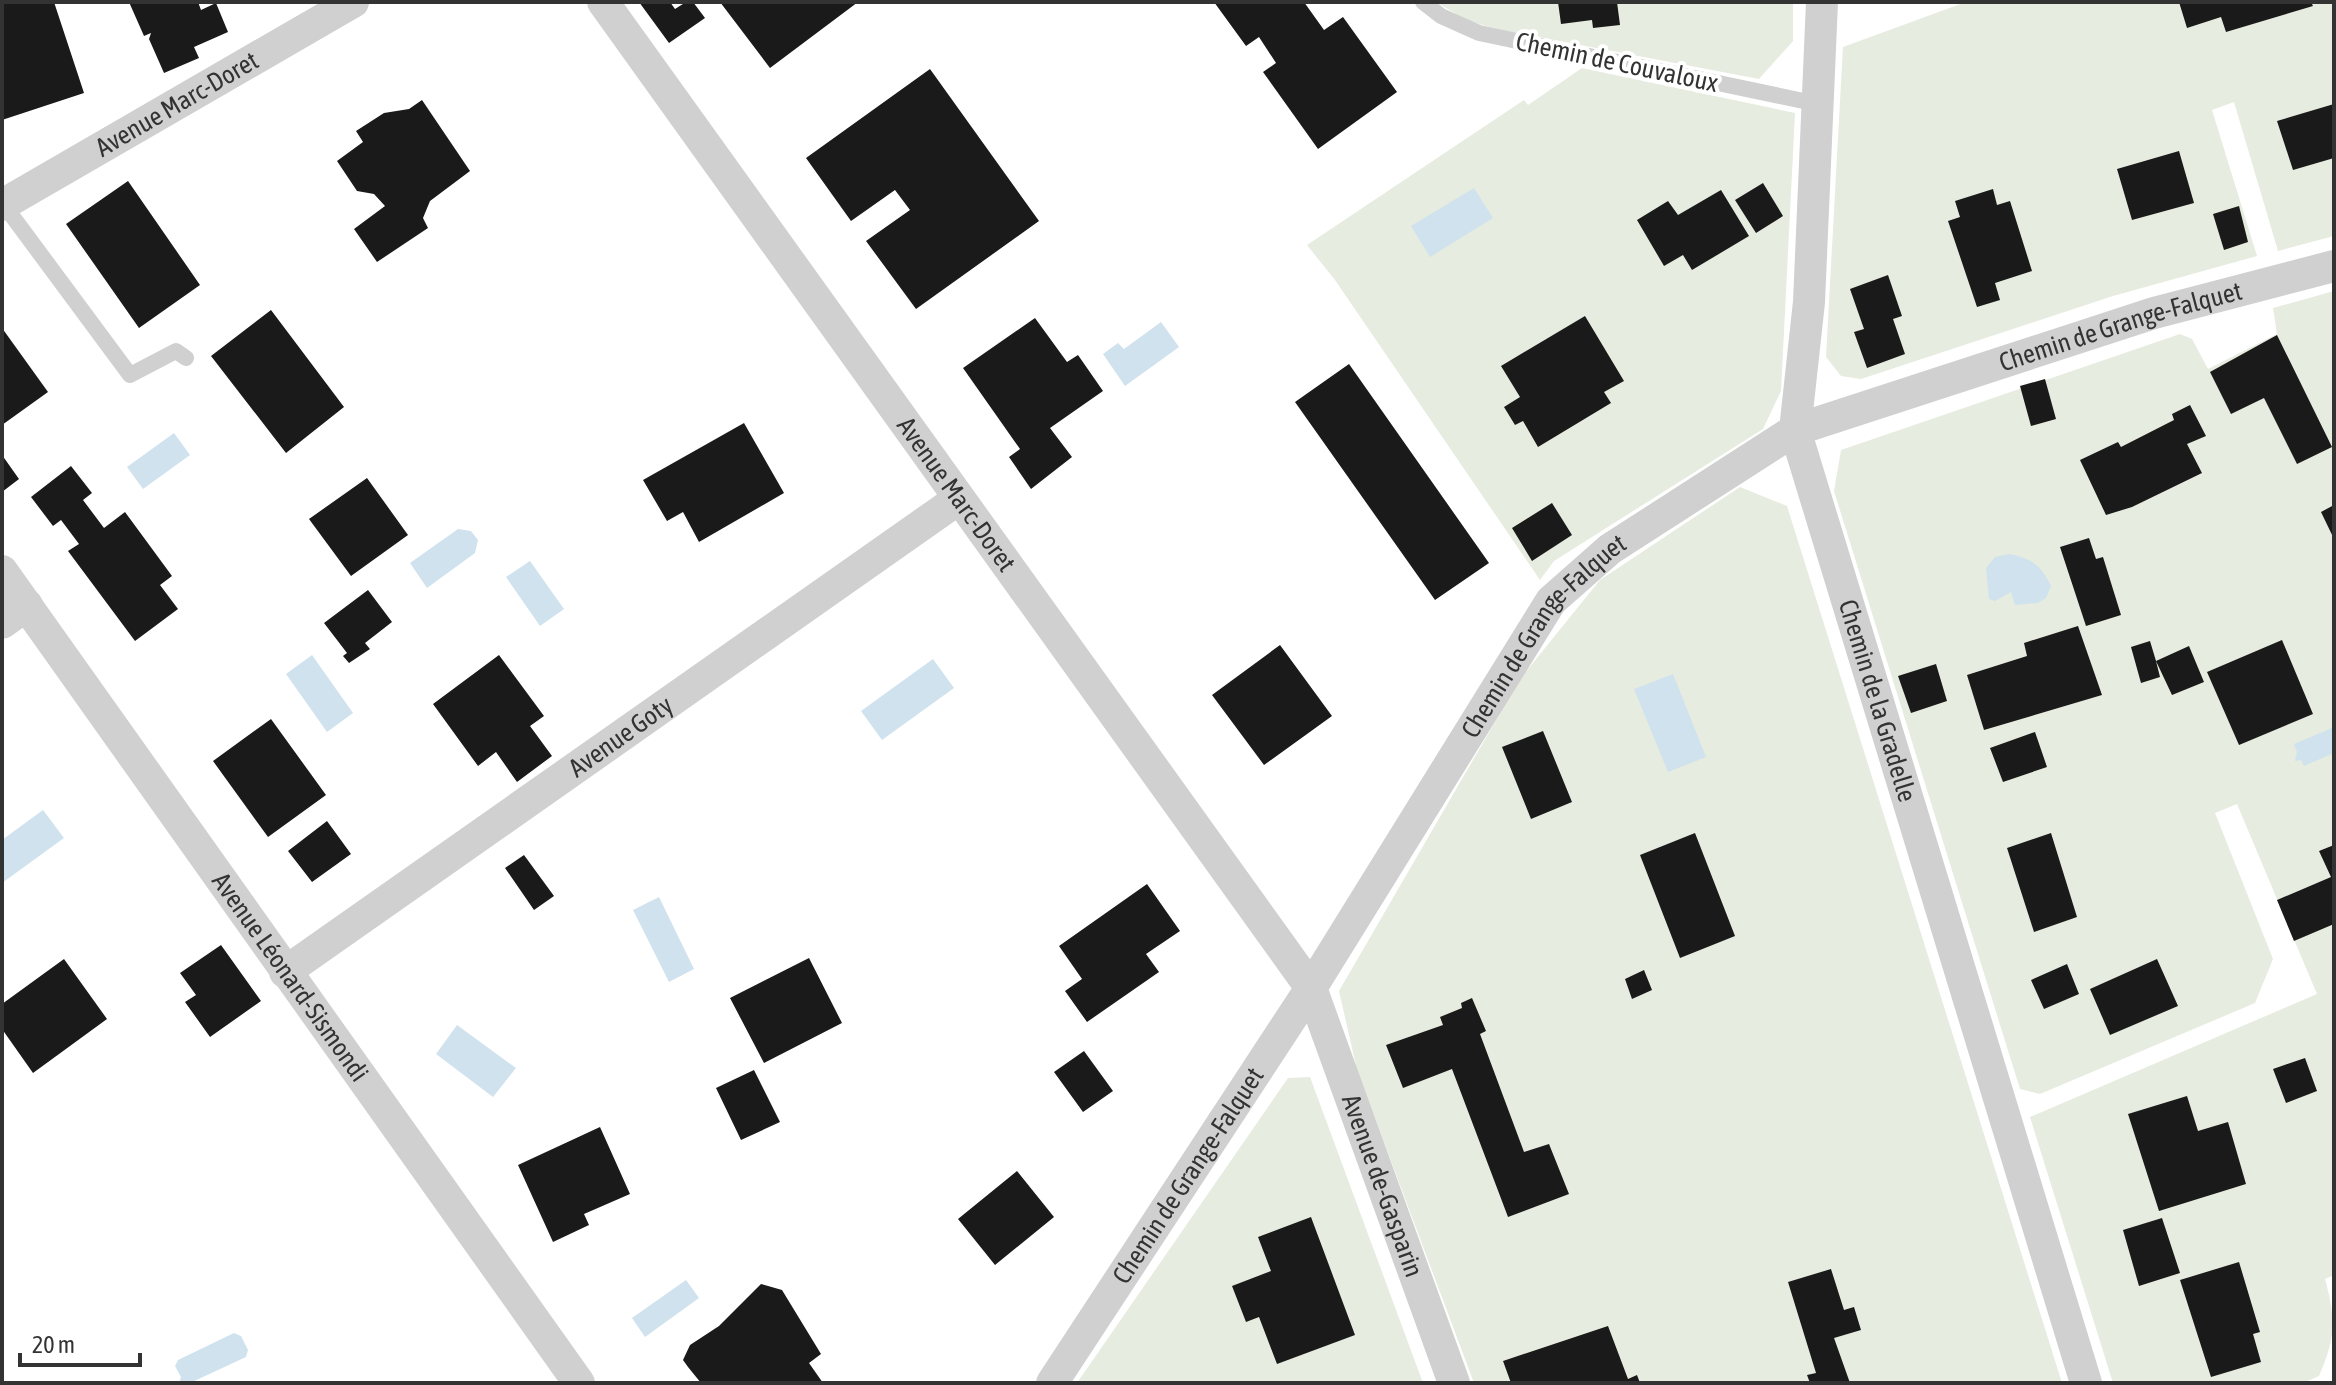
<svg xmlns="http://www.w3.org/2000/svg" width="2336" height="1385" font-family="'Asap Condensed',sans-serif">
  <style>
    .green { fill: #e6ecdf }
    .water { fill: #cfe2ee }
    .building { fill: #1a1a1a }
    .lines { fill: none; stroke-linecap: round; stroke-linejoin: round }
    .lane { stroke: #d0d0d0; stroke-width: 16 }
    .street { stroke: #d0d0d0; stroke-width: 32 }
    .labels { text-anchor: middle; dominant-baseline: central; stroke-width: 8; stroke-linejoin: round; paint-order: stroke }
    .street-label { font-size: 26px; fill: #333; stroke: #fff }
  </style>
  <rect width="100%" height="100%" fill="#fff"/>
  <!-- green -->
  <path class="green" d="M1436 2H1793V41L1759 79 1496 29 1466 20Z
    M1966 2H2334V236L2278 251 2234 102 2212 110 2257 256 2113 296 1861 379 1841 376 1826 357 1843 47Z
    M1582 68 1795 113 1781 391 1763 429 1554 561 1540 580 1335 280 1307 245 1524 100 1528 105Z
    M2334 291V1275L2325 1279C2336 1320 2336 1337 2319 1376L2303 1383H2113L2030 1117 2317 994 2237 804 2215 813 2273 959 2255 1003 2040 1094 2020 1089 1834 491 1841 450 2180 334 2192 339 2208 369 2277 334 2273 308Z
    M1740 487 1787 506 2062 1383H1474L1357 1070 1339 991 1520 679 1600 580Z
    M1310 1077 1423 1383H1077L1288 1078Z"/>
  <!-- water -->
  <path class="water" d="M1474 188 1493 218 1430 257 1411 226Z
    M1161 322 1179 347 1125 386 1103 354 1118 343 1124 349Z
    M174 433 190 455 143 489 127 467Z
    M458 529 471 531 478 540 475 553 427 588 410 563Z
    M2010 554C2032 559 2041 565 2051 586L2046 598 2038 603 2015 605 2011 592 1995 601 1989 599 1986 568 1995 557Z
    M530 561 564 609 540 626 506 577Z
    M312 655 353 713 327 732 286 674Z
    M933 659 954 688 882 740 861 711Z
    M1673 674 1706 757 1668 772 1634 689Z
    M2332 728 2334 753 2304 766 2301 760 2295 761 2297 752 2294 744Z
    M43 810 64 838 2 883V840Z
    M659 897 694 969 669 982 633 910Z
    M457 1025 516 1068 493 1097 436 1054Z
    M686 1280 699 1298 645 1337 632 1318Z
    M234 1333 241 1336 248 1350 246 1357 190 1383H179L181 1377 175 1366 178 1360Z"/>
  <!-- building -->
  <path class="building" d="M2 2H54L84 93 2 120Z
    M129 2H198L201 10 216 3 228 32 194 47 199 58 164 73 149 39 151 33 144 36Z
    M639 2H670L675 9 686 2H693L705 18 669 43Z
    M720 2H858L770 68Z
    M1214 2H1304L1324 30 1343 17 1397 92 1318 149 1263 72 1276 63 1259 37 1246 46Z
    M1558 2H1617L1620 25 1593 28 1592 20 1561 24Z
    M2179 2H2311L2313 6 2226 32 2221 17 2187 28Z
    M930 69 1039 221 916 309 866 241 910 210 895 190 851 221 806 158Z
    M422 100 470 171 430 201 423 218 428 228 377 262 354 229 385 206 374 194 357 191 337 161 363 142 356 131 384 113 409 109Z
    M2334 104V158L2293 170 2277 121Z
    M2179 151 2194 203 2132 220 2117 169Z
    M128 181 200 285 139 328 66 224Z
    M1763 183 1783 216 1756 233 1735 200Z
    M1993 189 1997 205 2010 201 2032 271 1995 283 2000 300 1977 307 1948 221 1960 217 1955 201Z
    M1721 190 1749 236 1692 270 1683 255 1664 266 1637 220 1668 201 1678 215Z
    M2239 206 2248 242 2224 250 2213 214Z
    M1888 275 1902 316 1893 319 1905 354 1867 368 1854 332 1864 329 1850 289Z
    M271 310 344 407 286 453 211 356Z
    M1585 316 1624 381 1604 392 1611 403 1538 447 1523 421 1515 425 1504 407 1520 397 1501 366Z
    M1035 318 1067 362 1078 355 1103 391 1050 428 1072 457 1031 489 1009 457 1020 449 963 368Z
    M2 328 48 392 2 425Z
    M2277 335 2332 447 2297 464 2264 398 2231 414 2210 372Z
    M1349 364 1489 563 1435 600 1295 402Z
    M2045 379 2056 419 2031 426 2020 386Z
    M2190 405 2206 436 2187 444 2202 473 2132 507 2106 515 2080 460 2118 442 2121 447 2174 420 2172 414Z
    M744 423 784 493 699 542 683 512 667 521 643 480Z
    M2 455 19 479 2 492Z
    M71 466 92 493 83 500 104 528 125 512 172 576 160 585 178 609 135 641 68 551 79 544 61 520 53 526 31 497Z
    M367 478 408 535 351 576 309 519Z
    M1552 503 1572 535 1532 561 1512 528Z
    M2334 505V539L2321 512Z
    M2089 538 2096 559 2103 557 2121 615 2086 626 2060 547Z
    M368 590 392 622 365 643 370 649 349 663 343 656 347 653 324 623Z
    M2078 626 2102 695 1984 730 1967 675 2027 656 2024 643Z
    M2282 640 2313 714 2239 745 2207 672Z
    M2150 641 2156 661 2189 646 2204 682 2172 695 2156 661 2160 677 2141 683 2131 647Z
    M1280 645 1332 716 1264 765 1212 695Z
    M499 655 544 716 530 726 552 756 517 782 496 752 478 766 433 704Z
    M1936 664 1947 701 1911 713 1898 676Z
    M271 719 326 795 268 837 213 761Z
    M1543 731 1572 802 1531 819 1502 747Z
    M2035 732 2047 767 2003 782 1990 748Z
    M327 821 351 854 312 882 288 851Z
    M1695 833 1735 936 1680 958 1640 855Z
    M2051 833 2077 917 2034 932 2007 848Z
    M2334 845V924L2294 941 2277 900 2331 877 2319 851Z
    M524 855 554 896 534 910 505 868Z
    M1147 884 1180 931 1146 954 1159 972 1087 1022 1065 991 1082 979 1059 946Z
    M221 945 261 1001 210 1037 185 1002 196 995 180 973Z
    M809 958 842 1023 764 1063 730 998Z
    M64 959 107 1019 33 1073 2 1029V1004Z
    M2157 959 2178 1006 2110 1035 2090 989Z
    M2067 964 2079 994 2044 1009 2031 980Z
    M1644 970 1652 990 1632 999 1625 979Z
    M1472 998 1486 1031 1480 1034 1524 1152 1549 1144 1569 1194 1508 1217 1452 1069 1403 1088 1386 1045 1443 1025 1440 1017 1462 1008 1461 1003Z
    M1084 1051 1113 1091 1083 1112 1054 1072Z
    M2305 1058 2317 1091 2286 1103 2273 1069Z
    M754 1070 780 1122 741 1140 716 1088Z
    M2187 1096 2198 1131 2228 1122 2246 1184 2159 1211 2128 1114Z
    M600 1127 630 1194 584 1214 589 1225 553 1242 518 1165Z
    M1017 1171 1054 1217 995 1265 958 1219Z
    M1311 1217 1355 1335 1277 1364 1259 1317 1246 1322 1232 1286 1271 1271 1258 1237Z
    M2162 1218 2180 1273 2139 1286 2123 1230Z
    M2239 1262 2260 1332 2253 1334 2261 1362 2211 1377 2180 1280Z
    M1831 1269 1844 1310 1854 1307 1861 1330 1834 1338 1850 1383H1810L1807 1375 1816 1373 1788 1282Z
    M761 1284 782 1290 821 1354 809 1363 823 1383H701L688 1367 683 1360 690 1345 719 1326Z
    M1608 1326 1628 1379 1637 1375 1640 1383H1511L1503 1361Z"/>
  <g class="lines">
    <!-- lane -->
    <path class="lane" d="M1423 2 1441 16 1479 33 1818 104
      M4 205 130 375 176 351 186 358"/>
    <!-- street -->
    <g class="street">
      <path id="s1" d="M603 2 1311 988 1454 1383"/>
      <path id="s2" d="M1822 2 1809 302 1795 430 2086 1383"/>
      <path id="s3" d="M2 205 353 2"/>
      <path id="s4" d="M2 571 579 1383"/>
      <path d="M2 623 27 605"/>
      <path id="s5" d="M285 972 957 500"/>
      <path id="s6" d="M1052 1383 1311 988 1551 601 1610 549 1795 430 2154 313 2334 266"/>
    </g>
  </g>
  <g class="labels">
    <!-- street labels -->
    <g class="street-label">
      <text transform="translate(1617 62) rotate(12)">Chemin de Couvaloux</text>
      <text stroke="none"><textPath href="#s3" startOffset="202">Avenue Marc-Doret</textPath></text>
      <text stroke="none"><textPath href="#s6" startOffset="1568">Chemin de Grange-Falquet</textPath></text>
      <text stroke="none"><textPath href="#s1" startOffset="606">Avenue Marc-Doret</textPath></text>
      <text stroke="none"><textPath href="#s6" startOffset="896">Chemin de Grange-Falquet</textPath></text>
      <text stroke="none"><textPath href="#s2" startOffset="712">Chemin de la Gradelle</textPath></text>
      <text stroke="none"><textPath href="#s5" startOffset="410">Avenue Goty</textPath></text>
      <text stroke="none"><textPath href="#s4" startOffset="498">Avenue Léonard-Sismondi</textPath></text>
      <text stroke="none"><textPath href="#s6" startOffset="248">Chemin de Grange-Falquet</textPath></text>
      <text stroke="none"><textPath href="#s1" startOffset="1424">Avenue de-Gasparin</textPath></text>
    </g>
  </g>
  <!-- border -->
  <rect width="2336" height="1385" fill="none" stroke="#333333" stroke-width="8"/>
  <!-- scale -->
  <path d="M20 1353v12h120v-12" fill="none" stroke="#333333" stroke-width="4"/>
  <text x="32" y="1353" font-size="24" fill="#333333" stroke="#ffffff" stroke-width="6" paint-order="stroke">20 m</text>
</svg>
